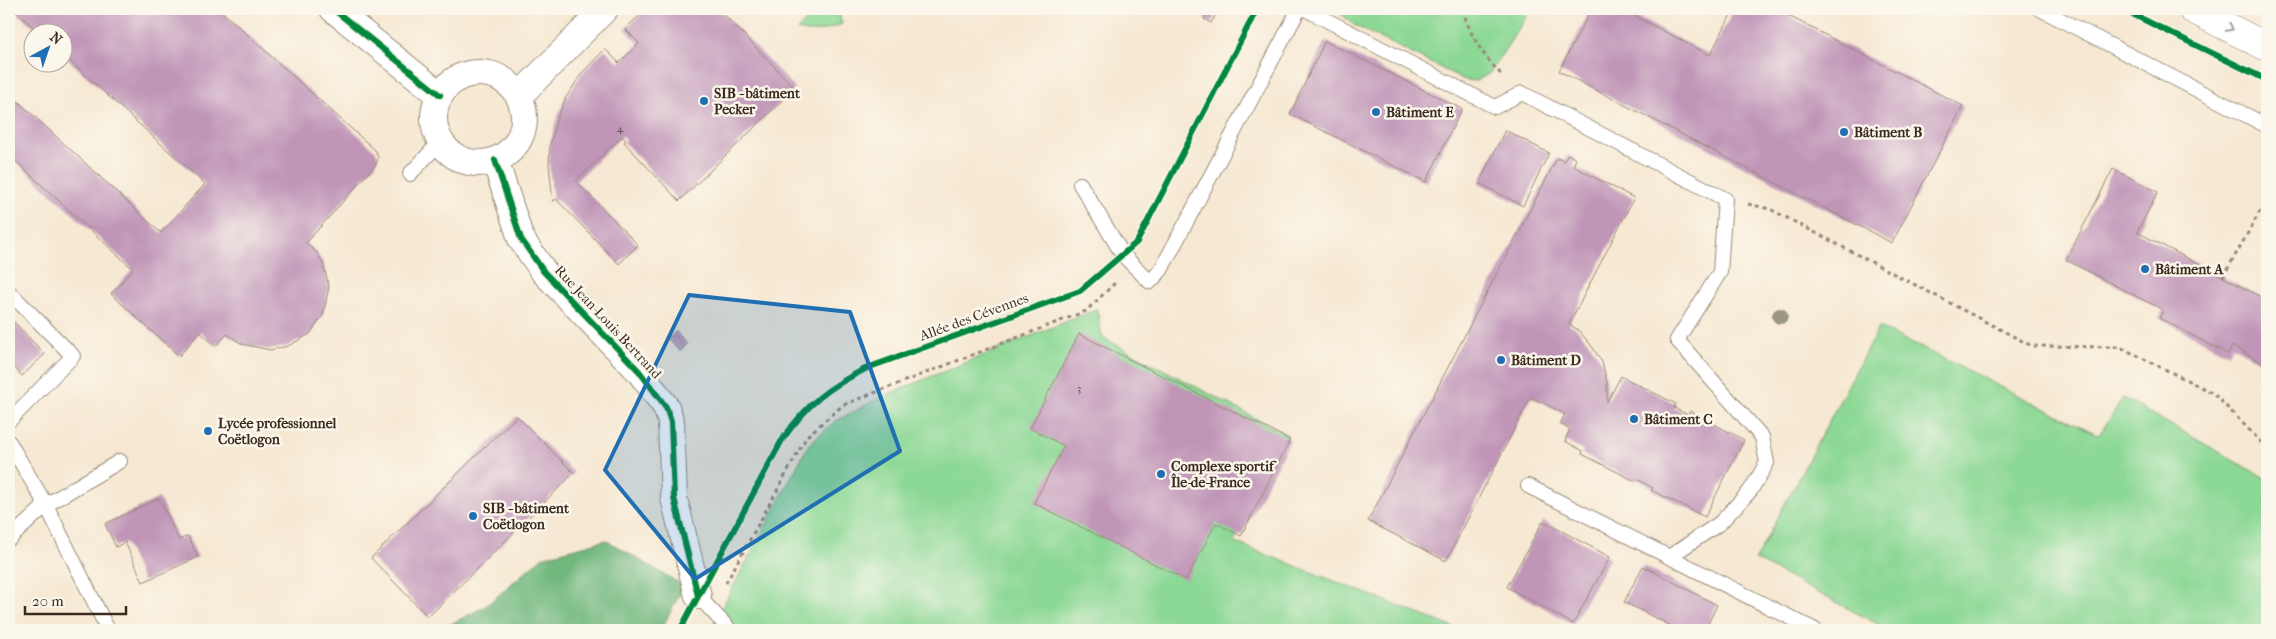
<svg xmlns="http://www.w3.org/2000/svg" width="2276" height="639" font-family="'IM FELL French Canon',serif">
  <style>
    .green { fill: #8cd895; stroke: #64815a }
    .forest { fill: #71b87e; stroke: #56714e }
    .building { fill: #c095b8 }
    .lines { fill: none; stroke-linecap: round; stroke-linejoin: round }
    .lane-casing { stroke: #988978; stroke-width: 16 }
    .street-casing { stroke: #988978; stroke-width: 28 }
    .primary-casing { stroke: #988978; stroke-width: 29 }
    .path { stroke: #988978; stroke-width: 3; stroke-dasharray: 4 4; stroke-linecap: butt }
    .lane { stroke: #fff; stroke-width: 14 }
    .street { stroke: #fff; stroke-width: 26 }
    .primary { stroke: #fff; stroke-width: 28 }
    .cycleway-casing { stroke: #fbf7ec; stroke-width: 9 }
    .cycleway { stroke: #00873e; stroke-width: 6 }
    .tree { fill: #9a9880 }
    .oneway { stroke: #a79f9a }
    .marked { fill: #1f6fb2; fill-opacity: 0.2; stroke: #1f6fb2; stroke-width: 4; stroke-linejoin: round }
    .poi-dot { fill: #1f6fb2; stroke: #fbf7ec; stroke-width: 2 }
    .labels { text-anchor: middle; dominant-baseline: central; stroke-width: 5; stroke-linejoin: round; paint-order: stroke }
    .number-label { font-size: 11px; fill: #5c4544 }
    .poi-label { font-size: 14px; font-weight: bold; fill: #3b2a1e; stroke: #fbf7ec; text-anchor: start }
    .street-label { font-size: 14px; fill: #3b2a1e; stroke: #fbf7ec }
  </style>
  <rect width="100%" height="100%" fill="#fbf7ec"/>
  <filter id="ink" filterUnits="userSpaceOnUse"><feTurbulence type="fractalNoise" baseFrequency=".02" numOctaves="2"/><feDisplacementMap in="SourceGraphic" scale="10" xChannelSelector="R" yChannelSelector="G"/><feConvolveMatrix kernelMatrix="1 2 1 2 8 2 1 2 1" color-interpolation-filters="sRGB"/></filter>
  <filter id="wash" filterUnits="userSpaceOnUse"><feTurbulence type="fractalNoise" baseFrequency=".0096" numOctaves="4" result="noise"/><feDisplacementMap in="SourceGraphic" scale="20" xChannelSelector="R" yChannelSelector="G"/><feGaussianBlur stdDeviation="1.12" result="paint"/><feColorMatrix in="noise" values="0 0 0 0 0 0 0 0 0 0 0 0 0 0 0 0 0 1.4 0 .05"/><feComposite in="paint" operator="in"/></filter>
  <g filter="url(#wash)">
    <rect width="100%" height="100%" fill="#f6e8d2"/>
    <!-- green -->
    <path class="green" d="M794 9H838L842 24C825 30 815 35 797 30L806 21Z
      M1336 9H1531L1490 73 1476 81 1465 80 1354 25Z
      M1097 309 1102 337 1287 435 1234 542 1460 630H710L809 444 834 422 881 397Z
      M1879 327 2099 435 2123 398 2267 479V630H1889L1755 560Z"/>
    <!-- forest -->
    <path class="forest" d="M606 540 684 586 661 630H439L486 606 542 557Z"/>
    <g id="blocks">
      <!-- building -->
      <path class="building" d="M13 9H219L376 151 378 158 376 164 306 243 317 253 323 263 329 287 323 315 310 334 288 346 270 350 242 344 227 334 216 346 200 332 179 356 111 294 133 269 9 155V93L161 233 205 184 62 54V32H39Z
        M647 9H719L795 88 679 201 624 142 626 140 622 136 576 181 638 245 619 264 556 199 553 202 549 165 550 145 556 121 565 99 582 73 605 49 619 63 639 43 625 29Z
        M1209 9H1219L1211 23 1204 19Z
        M1591 9H1621L1710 55 1734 9H1775L1963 106 1892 243 1559 71Z
        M1325 41 1462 109 1426 182 1290 114Z
        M1505 130 1549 153 1523 206 1479 183Z
        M1568 154 1576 159 1573 166 1634 198 1569 324 1578 330 1591 345 1602 362 1607 382V402L1621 376 1676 404 1674 408 1688 415 1690 411 1744 440 1705 517 1651 490 1653 488 1637 479 1635 481 1582 454 1583 451 1565 441 1570 429 1560 424 1565 414 1531 397 1446 561 1368 521 1557 158 1564 161Z
        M2113 169 2158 192 2137 232 2267 300V365L2232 346 2228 354 2159 318 2163 310 2066 260Z
        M9 317 45 354 22 376 12 365 9 368Z
        M676 331 687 344 680 351 668 339Z
        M1079 334 1290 440 1241 536 1216 523 1186 580 1034 503 1064 446 1030 428Z
        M517 416 574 473 428 617 371 558Z
        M159 498 179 540 188 536 198 557 143 582 125 542 116 547 105 524Z
        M1543 521 1610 557 1573 624 1507 587Z
        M1643 566 1717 605 1705 630H1679L1624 602Z"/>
    </g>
  </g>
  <g filter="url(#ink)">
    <use href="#blocks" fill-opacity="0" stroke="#988978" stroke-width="1"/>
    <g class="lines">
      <defs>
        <path id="lane" d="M1305 9 1495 107 1522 93 1725 199 1720 272 1677 340 1762 437 1767 463 1750 491 1720 523 1669 557
          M2040 9 2267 126
          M410 174 441 141
          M1080 184 1123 255 1150 282 1161 270 1299 9
          M9 292 73 356 9 421
          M9 442 46 505 9 539
          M1528 486 1815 630
          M698 596 730 630
          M108 630 46 505 120 461"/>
        <path id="street" d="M333 9 440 95
          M434 118a45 45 0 1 1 90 0a45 45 0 1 1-90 0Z
          M519 96 605 9
          M495 160 521 239 544 272 639 371 666 407 671 422 674 498 698 596"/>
        <path id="primary" d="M2192 9 2267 47"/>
      </defs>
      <!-- lane casing -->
      <use href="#lane" class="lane-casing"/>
      <!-- street casing -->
      <use href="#street" class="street-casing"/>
      <!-- primary casing -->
      <use href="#primary" class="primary-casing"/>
      <!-- path -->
      <path class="path" d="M1463 9C1468 33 1485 59 1503 76
        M1748 204 1770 209 2032 346 2120 347 2213 393 2267 448
        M2223 277 2267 199
        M726 583 807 436 843 405 1086 311 1117 281
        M9 629V630"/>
      <!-- lane -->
      <use href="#lane" class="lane"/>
      <!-- street -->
      <use href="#street" class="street"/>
      <!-- primary -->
      <use href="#primary" class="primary"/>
      <defs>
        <path id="cycleway" d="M333 9 440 95
          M2122 9 2267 80
          M495 160 521 239 544 272 639 371 666 407 671 422 674 498 698 596
          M680 630 782 440C808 403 827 388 867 368L1080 291 1137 242 1257 9"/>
      </defs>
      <!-- cycleway casing -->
      <use href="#cycleway" class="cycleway-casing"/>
      <!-- cycleway -->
      <use href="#cycleway" class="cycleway"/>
    </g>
    <!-- trees -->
    <circle class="tree" cx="1780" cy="316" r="8"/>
    <!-- one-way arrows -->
    <defs><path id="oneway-chevron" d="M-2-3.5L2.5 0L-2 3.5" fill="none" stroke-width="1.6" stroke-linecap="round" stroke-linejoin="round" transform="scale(1.25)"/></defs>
    <use class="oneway" href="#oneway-chevron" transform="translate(2230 28) rotate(27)"/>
  </g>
  <!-- marked area -->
  <path class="marked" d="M689 295 850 312 900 451 695 579 605 470Z"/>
  <!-- markers -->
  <g class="poi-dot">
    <circle cx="704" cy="101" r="5"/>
    <circle cx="1376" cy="112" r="5"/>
    <circle cx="1844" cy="132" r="5"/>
    <circle cx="2145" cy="269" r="5"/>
    <circle cx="1501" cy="360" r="5"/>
    <circle cx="1634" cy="419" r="5"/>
    <circle cx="208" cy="431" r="5"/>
    <circle cx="1161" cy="474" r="5"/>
    <circle cx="473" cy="516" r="5"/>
  </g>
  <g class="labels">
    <!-- number labels -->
    <g class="number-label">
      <text x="620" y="128">4</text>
      <text x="1079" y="388">3</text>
    </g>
    <!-- poi labels -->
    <g class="poi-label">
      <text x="714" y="93">SIB - bâtiment<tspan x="714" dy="16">Pecker</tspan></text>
      <text x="1386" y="112">Bâtiment E</text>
      <text x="1854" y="132">Bâtiment B</text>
      <text x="2155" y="269">Bâtiment A</text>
      <text x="1511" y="360">Bâtiment D</text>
      <text x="1644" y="419">Bâtiment C</text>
      <text x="218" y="423">Lycée professionnel<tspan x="218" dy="16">Coëtlogon</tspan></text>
      <text x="1171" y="466">Complexe sportif<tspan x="1171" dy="16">Île-de-France</tspan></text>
      <text x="483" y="508">SIB - bâtiment<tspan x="483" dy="16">Coëtlogon</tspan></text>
    </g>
    <!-- street labels -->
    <g class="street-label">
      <text transform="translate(974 317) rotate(-20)">Allée des Cévennes</text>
      <text transform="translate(608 322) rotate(47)">Rue Jean-Louis Bertrand</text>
    </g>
  </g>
  <!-- margin -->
  <rect width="2276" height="639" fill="none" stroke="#fbf7ec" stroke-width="30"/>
  <!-- north arrow -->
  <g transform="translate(48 48) rotate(40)"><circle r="24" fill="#fbf7ec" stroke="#aea59a"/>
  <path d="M0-4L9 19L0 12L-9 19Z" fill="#1f6fb2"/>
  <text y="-8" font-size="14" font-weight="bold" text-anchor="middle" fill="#3b2a1e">N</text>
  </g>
  <!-- scale -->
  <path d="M25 606v8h101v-8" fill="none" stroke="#3b2a1e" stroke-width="2.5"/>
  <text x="32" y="606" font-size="15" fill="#3b2a1e" stroke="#fbf7ec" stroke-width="4" paint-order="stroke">20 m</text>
</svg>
